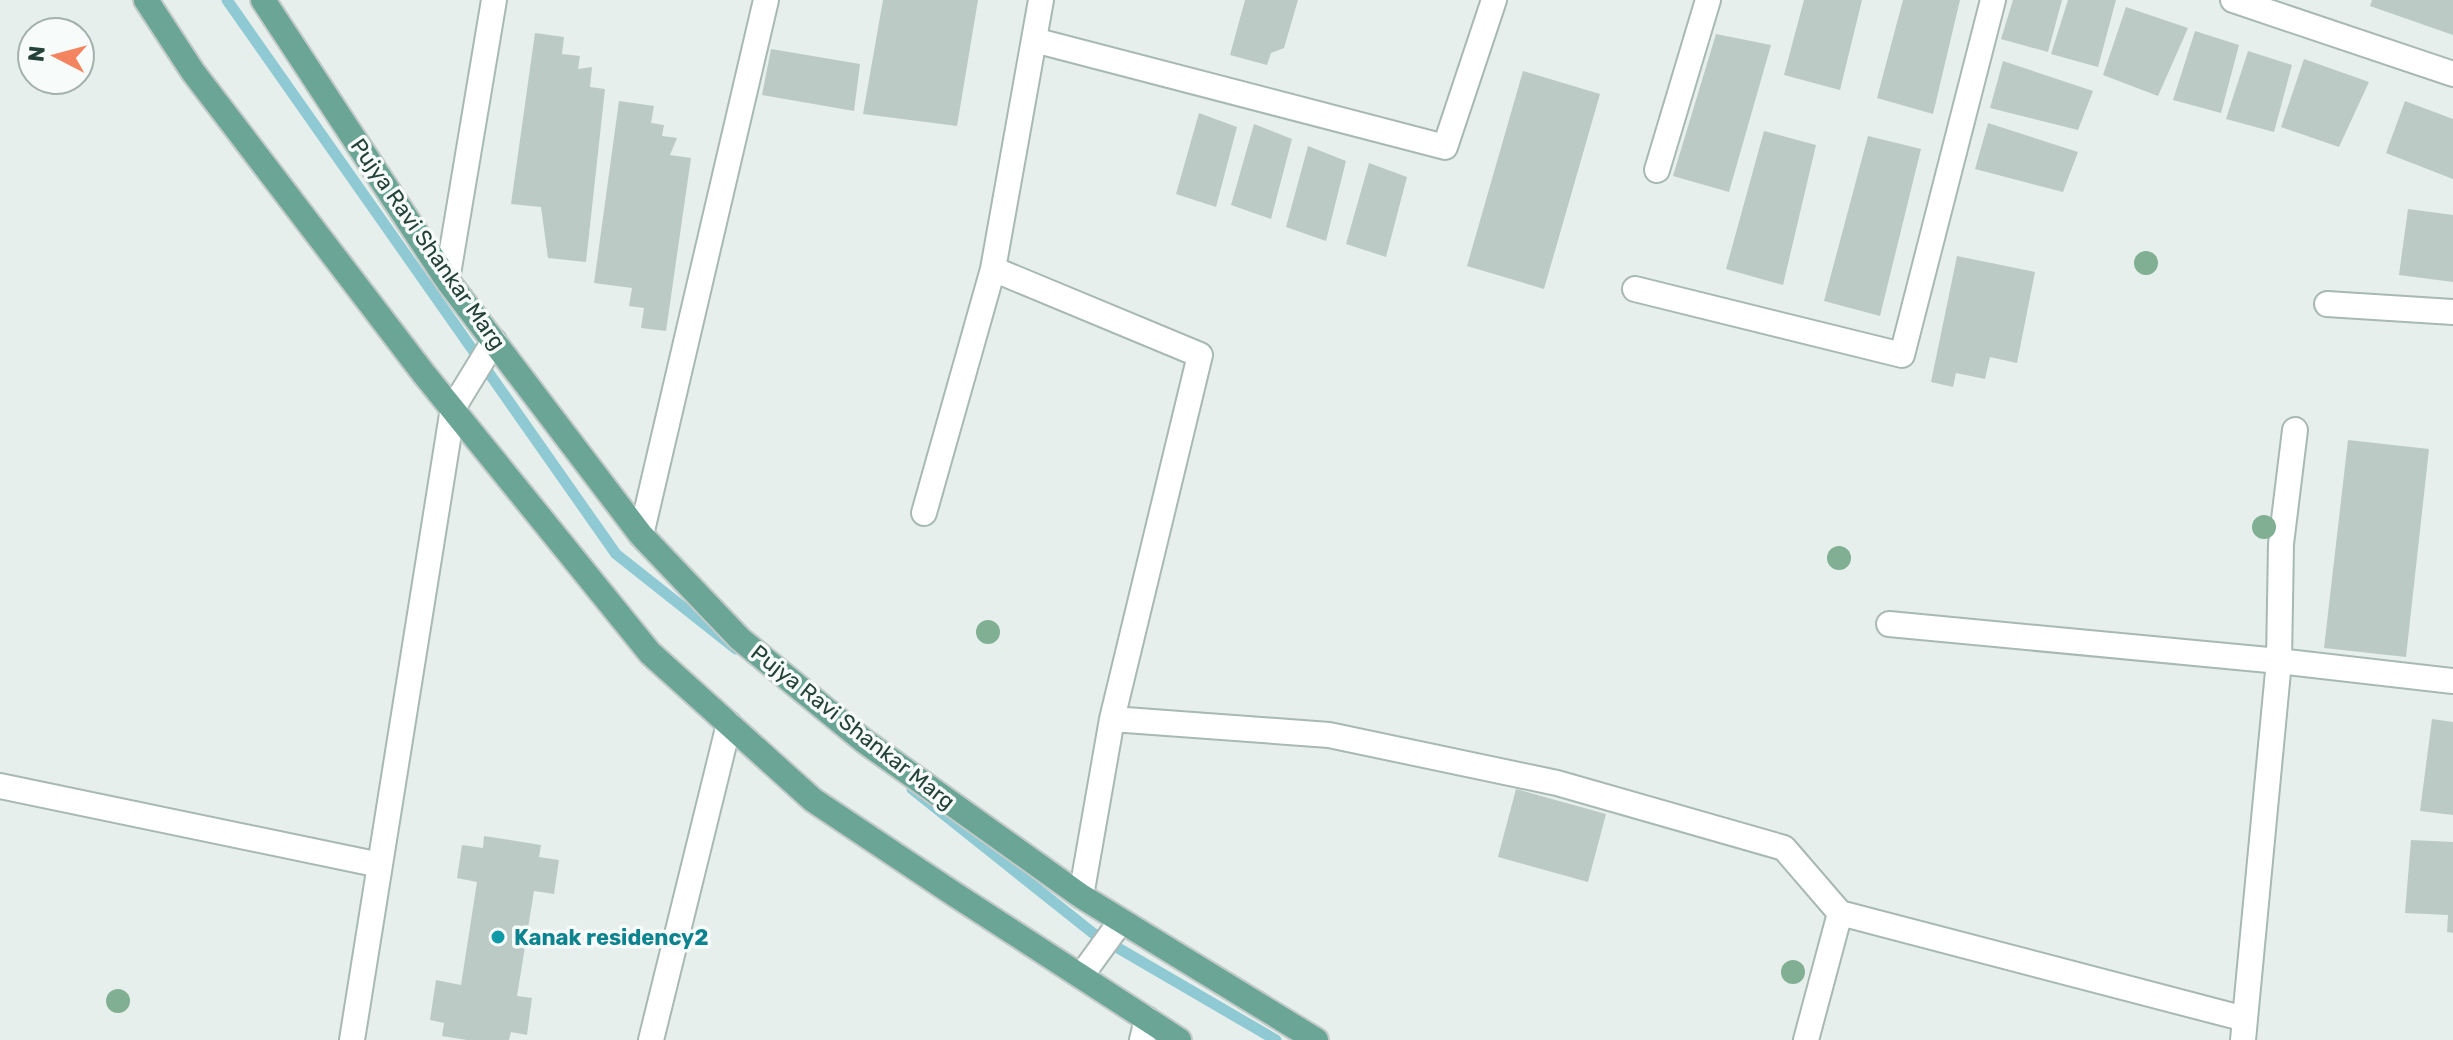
<svg xmlns="http://www.w3.org/2000/svg" width="2453" height="1040" font-family="Rubik,sans-serif">
  <style>
    .lines { fill: none; stroke-linecap: round; stroke-linejoin: round }
    .stream { stroke: #8ec9d4; stroke-width: 11 }
    .building { fill: #bbcac4 }
    .minor-casing { stroke: #a8b8b2; stroke-width: 28 }
    .major-casing { stroke: #c2cac8; stroke-width: 28 }
    .minor { stroke: #fff; stroke-width: 24 }
    .major { stroke: #6aa596; stroke-width: 24 }
    .tree { fill: #80af93 }
    .culture-dot { fill: #0f9aa8; stroke: #f7fbf9; stroke-width: 3 }
    .labels { text-anchor: middle; dominant-baseline: central; stroke-width: 7; stroke-linejoin: round; paint-order: stroke }
    .street-label { font-size: 22px; fill: #24423a; stroke: #f7fbf9 }
    .culture-label { font-size: 22px; font-weight: bold; fill: #0d838f; stroke: #f7fbf9; text-anchor: start }
  </style>
  <rect width="100%" height="100%" fill="#e6efeb"/>
  <g class="lines">
    <!-- stream -->
    <path class="stream" d="M227 0 616 554 736 649
      M912 789 1094 934 1276 1040"/>
  </g>
  <!-- building -->
  <path class="building" d="M883 0H978L957 126 863 114Z
    M1245 0H1298L1284 48 1271 53 1267 65 1230 55Z
    M1804 0H1862L1840 90 1784 75Z
    M1903 0H1960L1933 114 1877 98Z
    M2013 0H2062L2048 52 2001 39Z
    M2068 0H2116L2098 67 2051 54Z
    M2372 0H2453V35L2370 6Z
    M2126 7 2188 28 2158 96 2103 75Z
    M2195 31 2239 45 2221 113 2173 100Z
    M535 33 564 37 562 54 580 56 578 69 592 67 590 87 605 89 586 262 548 258 541 207 511 204Z
    M1716 34 1771 45 1729 192 1673 176Z
    M771 49 860 64 854 111 762 95Z
    M2248 51 2292 65 2274 132 2226 119Z
    M2304 59 2369 82 2339 147 2281 127Z
    M2003 61 2093 91 2078 130 1990 108Z
    M1523 71 1600 94 1544 289 1467 266Z
    M619 101 654 106 651 123 664 125 662 136 677 138 670 155 691 158 666 331 641 328 644 308 629 306 632 288 594 283Z
    M2405 101 2453 119V179L2386 153Z
    M1199 113 1237 127 1216 207 1176 194Z
    M1988 123 2078 152 2063 192 1975 169Z
    M1254 124 1292 139 1271 219 1231 205Z
    M1764 131 1816 145 1783 285 1726 269Z
    M1868 136 1921 149 1880 316 1824 301Z
    M1308 146 1346 161 1326 241 1286 227Z
    M1369 163 1407 177 1386 257 1346 244Z
    M2408 209 2453 215V282L2399 275Z
    M1957 256 2035 272 2017 363 1990 357 1985 379 1956 373 1953 387 1931 382Z
    M2348 440 2429 449 2406 657 2324 648Z
    M2432 719 2453 722V815L2420 811Z
    M1516 789 1606 814 1588 882 1498 857Z
    M484 836 541 845 539 857 559 860 554 894 534 891 517 996 532 998 527 1035 511 1032 509 1040H467L442 1036 444 1023 430 1020 436 980 461 985 477 882 457 878 462 845 483 848Z
    M2411 840 2453 842V933L2447 932 2448 915 2405 913Z"/>
  <g class="lines">
    <defs>
      <path id="minor" d="M1041 0 993 269 1200 355 1112 719 1081 896
        M2233 0 2453 74
        M1034 40 1445 147 1494 0
        M1657 170 1708 0
        M447 280 494 0
        M1635 289 1902 355 1993 0
        M2327 304 2453 312
        M924 513 993 269
        M641 535 766 0
        M1889 624 2279 661 2453 681
        M1112 719 1329 735 1557 783 1784 848 1840 913 2245 1019 2243 1040
        M0 786 380 865
        M1081 976 1121 921
        M2245 1019 2279 661 2281 544 2295 430
        M352 1040 453 408 494 341
        M651 1040 729 724
        M1142 1040 1147 1019
        M1806 1040 1840 913"/>
      <path id="major" d="M146 0 193 72 424 374 650 653 813 800 954 894 1179 1040
        M263 0 447 280 641 535 740 639 864 741 1081 896 1316 1040"/>
    </defs>
    <!-- minor casing -->
    <use href="#minor" class="minor-casing"/>
    <!-- major casing -->
    <use href="#major" class="major-casing"/>
    <!-- minor -->
    <use href="#minor" class="minor"/>
    <!-- major -->
    <use href="#major" class="major"/>
  </g>
  <!-- trees -->
  <g class="tree">
    <circle cx="2146" cy="263" r="12"/>
    <circle cx="2264" cy="527" r="12"/>
    <circle cx="1839" cy="558" r="12"/>
    <circle cx="988" cy="632" r="12"/>
    <circle cx="1793" cy="972" r="12"/>
    <circle cx="118" cy="1001" r="12"/>
  </g>
  <!-- markers -->
  <circle class="culture-dot" cx="498" cy="937" r="8"/>
  <g class="labels">
    <!-- street labels -->
    <g class="street-label">
      <text transform="translate(428 244) rotate(55)">Pujya Ravi Shankar Marg</text>
      <text transform="translate(853 727) rotate(38)">Pujya Ravi Shankar Marg</text>
    </g>
    <!-- culture labels -->
    <g class="culture-label">
      <text x="514" y="937">Kanak residency2</text>
    </g>
  </g>
  <!-- north arrow -->
  <g transform="translate(56 56) rotate(276)"><circle r="38" fill="#f7fbf9" stroke="#a3b1ad" stroke-width="2"/>
  <path d="M0-6L14 30L0 20L-14 30Z" fill="#f4845f"/>
  <text y="-12" font-size="22" font-weight="bold" text-anchor="middle" fill="#24423a">N</text>
  </g>
</svg>
